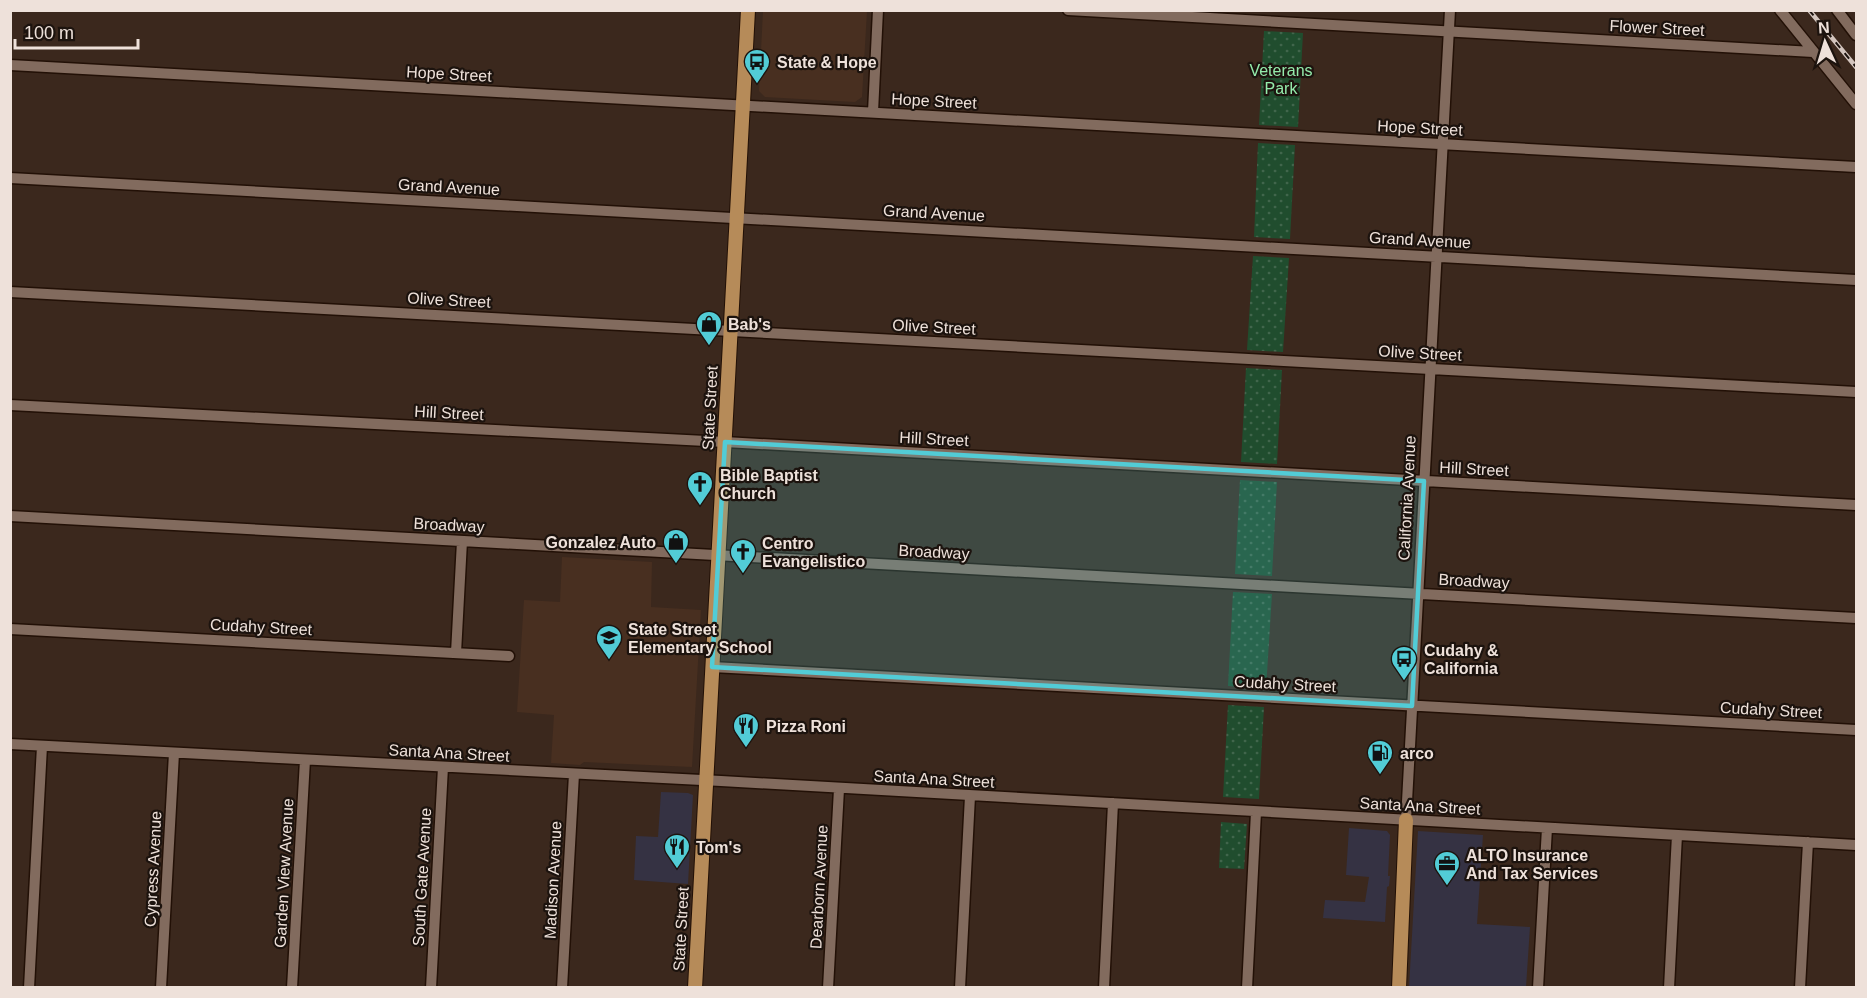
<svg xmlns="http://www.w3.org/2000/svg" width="1867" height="998" font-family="Arial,sans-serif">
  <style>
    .commercial { fill: #353243 }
    .built { fill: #482f20 }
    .grass { fill: url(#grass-dots) }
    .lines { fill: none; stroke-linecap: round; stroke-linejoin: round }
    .minor-casing { stroke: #221006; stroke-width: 13 }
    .major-casing { stroke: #221006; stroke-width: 16 }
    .minor { stroke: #826b5e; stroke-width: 10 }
    .major { stroke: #b68b59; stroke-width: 14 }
    .rail-casing { stroke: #d3c5be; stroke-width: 4.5 }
    .rail { stroke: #1c130e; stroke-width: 2; stroke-dasharray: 7; stroke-linecap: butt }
    .marked { fill: #52ccd6; fill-opacity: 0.2; stroke: #52ccd6; stroke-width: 4.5; stroke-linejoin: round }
    .labels { text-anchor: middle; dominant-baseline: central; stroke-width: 4.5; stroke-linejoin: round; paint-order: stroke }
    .street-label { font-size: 16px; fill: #eee1da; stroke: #1c130e }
    .poi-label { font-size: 16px; font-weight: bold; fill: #eee1da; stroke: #1c130e; text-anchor: start }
    .park-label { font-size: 16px; fill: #94ebab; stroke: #1c130e }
  </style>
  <defs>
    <pattern id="grass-dots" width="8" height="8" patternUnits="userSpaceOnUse" patternTransform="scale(1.5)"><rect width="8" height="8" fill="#204d2e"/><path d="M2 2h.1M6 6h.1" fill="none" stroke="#41664c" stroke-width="1.8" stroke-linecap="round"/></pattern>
  </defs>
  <rect width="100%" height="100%" fill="#3b281d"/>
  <!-- commercial -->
  <path class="commercial" d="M661 792 688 793 693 795 688 884 634 880 636 836 658 837Z
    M1349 828 1387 831 1390 835 1388 876H1390L1389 886 1387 887 1385 922 1323 918 1325 900 1365 902 1369 877 1346 875Z
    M1418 831 1483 835 1477 924 1530 927 1526 987H1409Z"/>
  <!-- built -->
  <path class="built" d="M763 11H867L862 97 855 102 765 97 759 91Z
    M562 557 652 562 651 607 701 610 692 767 584 762 580 765 551 763 554 715 517 712 524 600 560 602Z"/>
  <!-- grass -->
  <path class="grass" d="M1264 31 1303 33 1298 127 1259 125Z
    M1258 143 1295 145 1290 239 1254 237Z
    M1253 256 1289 258 1283 352 1247 350Z
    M1246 368 1282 370 1277 464 1241 462Z
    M1240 480 1277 482 1272 576 1235 574Z
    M1233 592 1272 594 1266 689 1228 686Z
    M1228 705 1264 707 1259 799 1223 797Z
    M1221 822 1247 824 1244 869 1219 868Z"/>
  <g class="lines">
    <defs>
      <path id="minor" d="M1068 10 1813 52
        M1780 10 1856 104
        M1837 10 1856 35
        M10 65 1856 167
        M873 112 878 10
        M10 178 1856 280
        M10 292 1856 392
        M10 405 725 442 1856 505
        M10 516 1856 618
        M10 629 509 656
        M456 653 462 541
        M712 667 1856 730
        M10 744 721 781 1856 845
        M1406 820 1450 10
        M29 988 42 746
        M161 988 174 753
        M292 988 305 760
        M431 988 443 767
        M562 988 574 774
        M828 988 839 789
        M960 988 970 796
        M1104 988 1113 803
        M1247 988 1256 812
        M1538 988 1547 828
        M1669 988 1677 835
        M1800 988 1808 842"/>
      <path id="major" d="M695 988 748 10
        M1399 988 1406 820"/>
    </defs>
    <!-- minor casing -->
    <use href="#minor" class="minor-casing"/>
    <!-- major casing -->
    <use href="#major" class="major-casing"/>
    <!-- minor -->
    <use href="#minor" class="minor"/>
    <!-- major -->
    <use href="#major" class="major"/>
    <defs>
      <path id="rail" d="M1809 10 1856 67"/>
    </defs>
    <!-- rail casing -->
    <use href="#rail" class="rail-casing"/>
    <!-- rail -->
    <use href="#rail" class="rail"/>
  </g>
  <!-- marked area -->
  <path class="marked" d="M725 442 1424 481 1412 706 712 667Z"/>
  <!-- icons -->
  <defs>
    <symbol id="bus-pin" viewBox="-11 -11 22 30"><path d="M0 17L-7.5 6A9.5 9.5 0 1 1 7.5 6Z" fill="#52ccd6" stroke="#1c130e"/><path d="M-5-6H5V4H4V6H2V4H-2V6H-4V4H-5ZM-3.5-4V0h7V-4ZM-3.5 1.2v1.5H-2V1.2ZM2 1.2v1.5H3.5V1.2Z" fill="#111"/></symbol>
    <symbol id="shop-pin" viewBox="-11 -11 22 30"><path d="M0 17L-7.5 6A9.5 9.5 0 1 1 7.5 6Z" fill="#52ccd6" stroke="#1c130e"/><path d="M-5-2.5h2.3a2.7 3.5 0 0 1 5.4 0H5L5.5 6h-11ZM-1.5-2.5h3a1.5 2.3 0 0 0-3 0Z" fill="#111"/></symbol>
    <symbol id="church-pin" viewBox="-11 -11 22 30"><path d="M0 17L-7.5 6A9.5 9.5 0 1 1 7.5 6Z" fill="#52ccd6" stroke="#1c130e"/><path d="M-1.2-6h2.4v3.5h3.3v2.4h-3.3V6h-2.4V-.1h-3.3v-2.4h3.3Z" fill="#111"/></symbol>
    <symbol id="school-pin" viewBox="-11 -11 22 30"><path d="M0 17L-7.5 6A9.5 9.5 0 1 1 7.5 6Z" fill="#52ccd6" stroke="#1c130e"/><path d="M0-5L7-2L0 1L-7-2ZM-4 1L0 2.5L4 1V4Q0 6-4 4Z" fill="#111"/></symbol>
    <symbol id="restaurant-pin" viewBox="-11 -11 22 30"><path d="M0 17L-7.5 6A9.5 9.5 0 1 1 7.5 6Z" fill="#52ccd6" stroke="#1c130e"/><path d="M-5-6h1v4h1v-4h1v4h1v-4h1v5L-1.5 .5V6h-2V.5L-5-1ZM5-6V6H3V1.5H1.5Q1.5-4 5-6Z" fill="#111"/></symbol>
    <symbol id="fuel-pin" viewBox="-11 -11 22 30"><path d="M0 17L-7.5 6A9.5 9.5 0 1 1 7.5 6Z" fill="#52ccd6" stroke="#1c130e"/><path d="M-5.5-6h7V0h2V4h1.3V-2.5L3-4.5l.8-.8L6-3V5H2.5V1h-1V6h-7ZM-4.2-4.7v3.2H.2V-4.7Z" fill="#111"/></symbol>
    <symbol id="office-pin" viewBox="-11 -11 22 30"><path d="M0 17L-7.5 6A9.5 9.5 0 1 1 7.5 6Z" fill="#52ccd6" stroke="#1c130e"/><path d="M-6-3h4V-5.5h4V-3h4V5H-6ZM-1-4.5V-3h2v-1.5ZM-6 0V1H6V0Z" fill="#111"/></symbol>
  </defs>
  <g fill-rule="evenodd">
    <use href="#bus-pin" x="742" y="47" width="30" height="40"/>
    <use href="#shop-pin" x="694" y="309" width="30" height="40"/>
    <use href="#church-pin" x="685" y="469" width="30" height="40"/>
    <use href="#shop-pin" x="661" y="527" width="30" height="40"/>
    <use href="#church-pin" x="728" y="537" width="30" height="40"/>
    <use href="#school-pin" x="594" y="623" width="30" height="40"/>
    <use href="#bus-pin" x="1389" y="644" width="30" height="40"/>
    <use href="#restaurant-pin" x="731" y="711" width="30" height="40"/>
    <use href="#fuel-pin" x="1365" y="738" width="30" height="40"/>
    <use href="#restaurant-pin" x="662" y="832" width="30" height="40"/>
    <use href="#office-pin" x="1432" y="849" width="30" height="40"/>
  </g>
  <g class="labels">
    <!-- street labels -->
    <g class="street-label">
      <text transform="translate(1657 28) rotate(3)">Flower Street</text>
      <text transform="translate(449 74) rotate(3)">Hope Street</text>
      <text transform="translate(934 101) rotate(3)">Hope Street</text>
      <text transform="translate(1420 128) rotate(3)">Hope Street</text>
      <text transform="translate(449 187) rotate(3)">Grand Avenue</text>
      <text transform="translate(934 213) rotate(3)">Grand Avenue</text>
      <text transform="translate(1420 240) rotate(3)">Grand Avenue</text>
      <text transform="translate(449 300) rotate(3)">Olive Street</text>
      <text transform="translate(934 327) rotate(3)">Olive Street</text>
      <text transform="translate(1420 353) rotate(3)">Olive Street</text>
      <text transform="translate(710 408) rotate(-87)">State Street</text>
      <text transform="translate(449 413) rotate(3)">Hill Street</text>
      <text transform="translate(934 439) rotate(3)">Hill Street</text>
      <text transform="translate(1474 469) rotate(3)">Hill Street</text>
      <text transform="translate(1407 498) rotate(-87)">California Avenue</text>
      <text transform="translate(449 525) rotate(3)">Broadway</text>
      <text transform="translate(934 552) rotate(3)">Broadway</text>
      <text transform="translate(1474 581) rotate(3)">Broadway</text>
      <text transform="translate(261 627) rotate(3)">Cudahy Street</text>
      <text transform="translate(1285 684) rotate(3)">Cudahy Street</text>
      <text transform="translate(1771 710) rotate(3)">Cudahy Street</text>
      <text transform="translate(449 753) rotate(3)">Santa Ana Street</text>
      <text transform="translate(934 779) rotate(3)">Santa Ana Street</text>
      <text transform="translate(1420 806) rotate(3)">Santa Ana Street</text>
      <text transform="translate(153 869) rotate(-87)">Cypress Avenue</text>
      <text transform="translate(284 873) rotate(-87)">Garden View Avenue</text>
      <text transform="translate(422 877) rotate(-87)">South Gate Avenue</text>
      <text transform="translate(553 880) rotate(-87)">Madison Avenue</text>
      <text transform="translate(819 887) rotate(-87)">Dearborn Avenue</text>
      <text transform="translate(681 929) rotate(-87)">State Street</text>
    </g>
    <!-- poi labels -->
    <g class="poi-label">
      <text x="777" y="62">State &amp; Hope</text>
      <text x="728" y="324">Bab's</text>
      <text x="720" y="475">Bible Baptist<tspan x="720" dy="18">Church</tspan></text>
      <text x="656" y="542" text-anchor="end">Gonzalez Auto</text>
      <text x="762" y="543">Centro<tspan x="762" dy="18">Evangelistico</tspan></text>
      <text x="628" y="629">State Street<tspan x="628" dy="18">Elementary School</tspan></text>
      <text x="1424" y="650">Cudahy &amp;<tspan x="1424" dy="18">California</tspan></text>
      <text x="766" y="726">Pizza Roni</text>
      <text x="1400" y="753">arco</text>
      <text x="696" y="847">Tom's</text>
      <text x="1466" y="855">ALTO Insurance<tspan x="1466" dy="18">And Tax Services</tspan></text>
    </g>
    <!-- park labels -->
    <g class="park-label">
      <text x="1281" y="70">Veterans<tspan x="1281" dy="18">Park</tspan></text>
    </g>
  </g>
  <!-- border -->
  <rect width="1867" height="998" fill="none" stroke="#eee1da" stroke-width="24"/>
  <!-- north arrow -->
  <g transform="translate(1825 42) rotate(356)" stroke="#1c130e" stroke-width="4.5" paint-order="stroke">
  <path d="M0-4.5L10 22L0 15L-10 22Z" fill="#eee1da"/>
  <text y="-9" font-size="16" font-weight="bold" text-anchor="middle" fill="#eee1da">N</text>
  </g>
  <!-- scale -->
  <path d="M15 39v9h123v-9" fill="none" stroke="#eee1da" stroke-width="3"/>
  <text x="24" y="39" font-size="18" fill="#eee1da" stroke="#1c130e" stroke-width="4.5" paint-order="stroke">100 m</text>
</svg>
